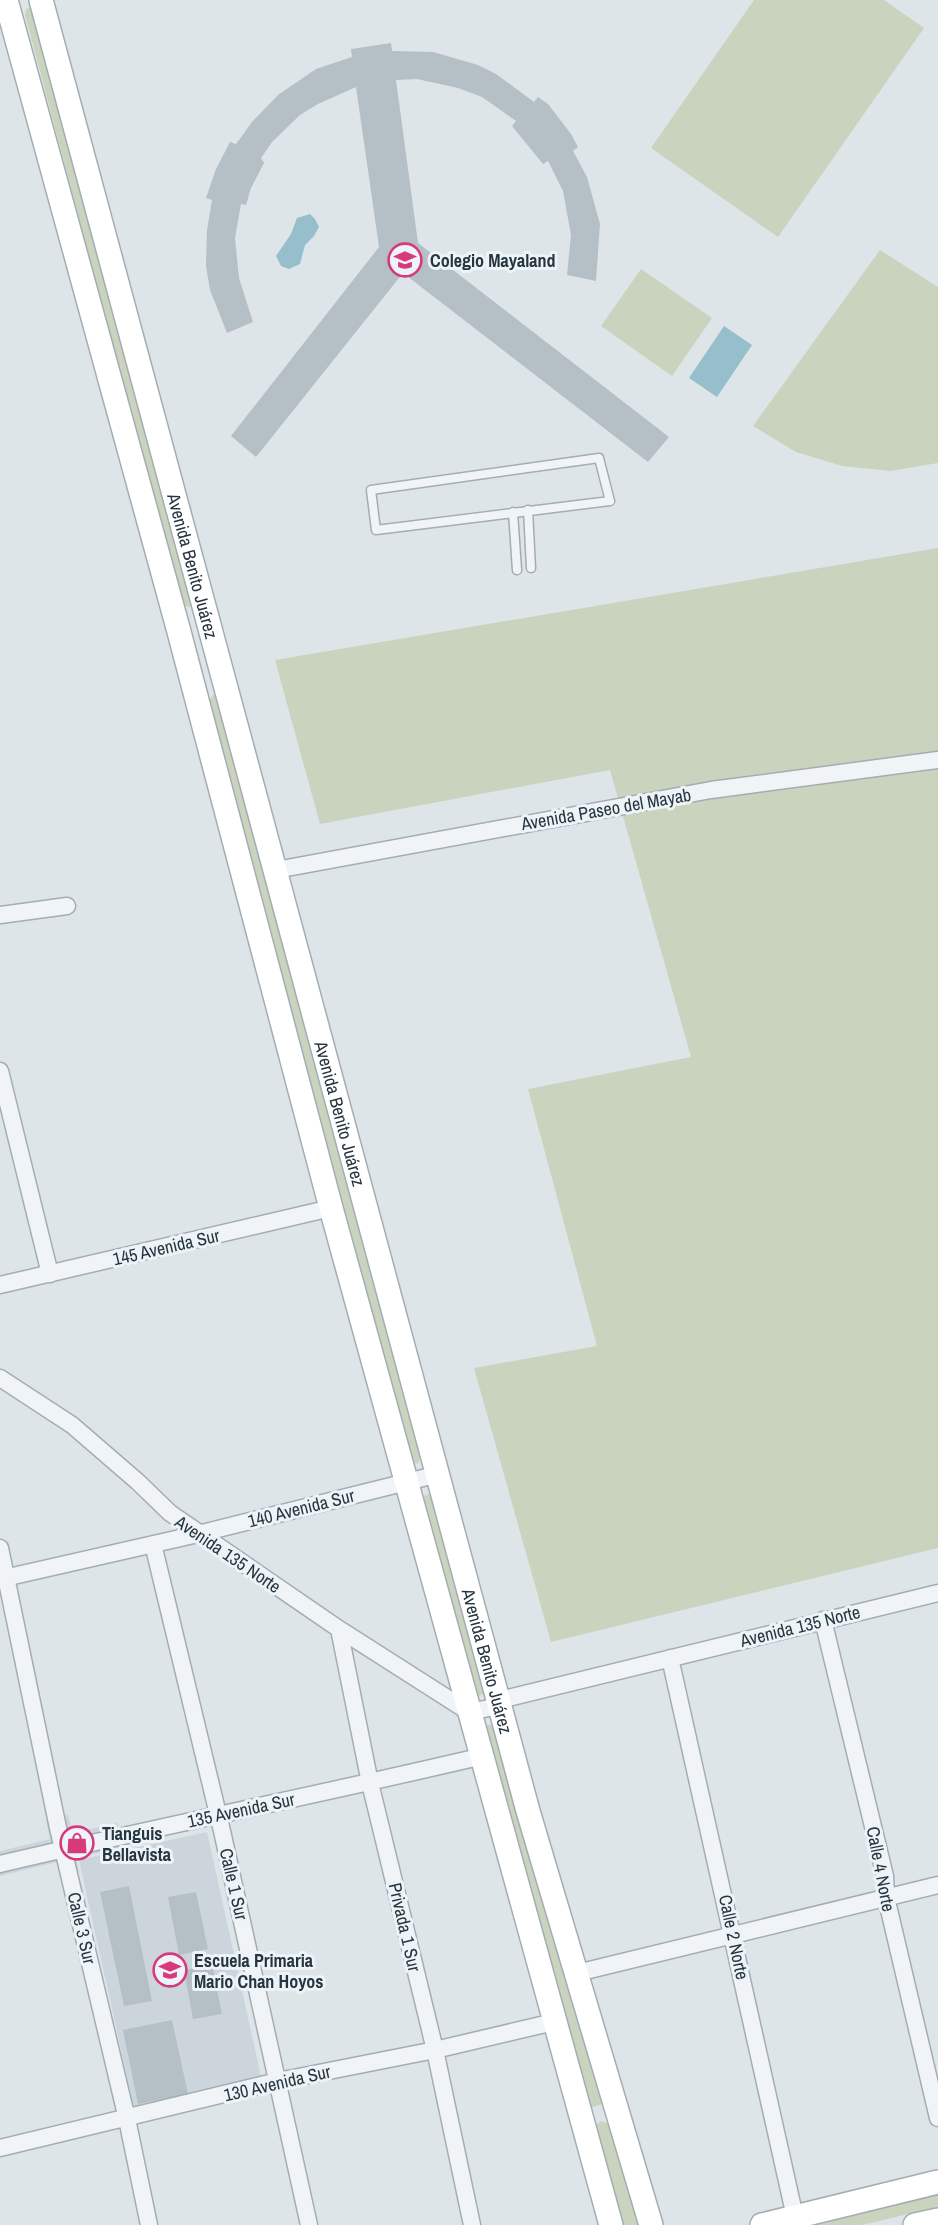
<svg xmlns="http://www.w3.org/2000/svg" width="938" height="2225" font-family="'Archivo Narrow',sans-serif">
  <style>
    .built { fill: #ccd5db }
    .green { fill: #c9d3be }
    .water { fill: #96becb }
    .building { fill: #b5bfc6 }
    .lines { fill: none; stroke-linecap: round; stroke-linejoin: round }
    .lane-casing { stroke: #a3adb3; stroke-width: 11 }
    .street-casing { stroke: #a3adb3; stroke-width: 19 }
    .secondary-casing { stroke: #a3adb3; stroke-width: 26 }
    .lane { stroke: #f1f4f7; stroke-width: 8 }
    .street { stroke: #f1f4f7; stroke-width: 16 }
    .secondary { stroke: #fff; stroke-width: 23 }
    .labels { text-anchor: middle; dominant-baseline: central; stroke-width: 6; stroke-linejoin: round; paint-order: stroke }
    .poi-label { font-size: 18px; font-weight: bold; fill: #263640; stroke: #edf3f6; text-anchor: start }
    .street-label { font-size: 18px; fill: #263640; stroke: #edf3f6 }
  </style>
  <rect width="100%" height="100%" fill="#dee5e9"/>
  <!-- built -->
  <path class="built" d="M68 1815 73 1833 117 1823 123 1847 76 1858 79 1872 61 1877 57 1862 0 1876V1851L50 1839 46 1820Z
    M207 1832 262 2081 134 2108 79 1860Z"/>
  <!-- green -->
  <path class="green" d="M754 0H884L924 28 778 237 651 148Z
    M31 7 35 12 192 603 190 607 182 605 25 15 26 9Z
    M880 250 938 287V463L891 471 842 466 796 452 753 426Z
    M641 269 712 318 672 376 601 326Z
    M938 548V1548L551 1642 474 1368 597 1346 528 1089 691 1057 610 770 320 824 275 660Z
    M214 694 219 700 323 1082 420 1458 418 1464 410 1461 208 702Z
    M429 1494 435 1496 485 1693 477 1697 422 1506 424 1496Z
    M496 1724 604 2104 588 2108 483 1730 488 1725Z
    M601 2121 609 2124 638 2225H622L593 2128Z
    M938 2194V2207L862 2225H812Z"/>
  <!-- water -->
  <path class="water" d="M310 214 315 219 319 227 314 236 305 245 300 264 289 269 281 266 276 256 291 234 297 218Z
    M724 326 752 345 717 397 689 378Z"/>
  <!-- building -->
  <path class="building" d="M391 43 392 51 433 52 478 65 496 74 534 102 538 97 548 104 571 134 578 147 573 151 587 177 600 224 596 281 567 275 571 235 563 191 548 161 543 164 512 126 516 121 482 97 458 88 417 79 396 80 418 243 669 437 648 462 403 273 256 457 231 436 379 247 356 87 318 104 300 115 272 142 261 158 264 163 251 188 246 205 241 204 235 238 239 278 253 322 227 333 210 290 206 266 207 230 212 200 206 198 216 169 230 142 236 144 252 122 278 95 316 69 352 57 351 49Z
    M129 1886 152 2001 124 2006 100 1892Z
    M196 1892 208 1949 179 1955 168 1897Z
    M212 1965 222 2014 193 2019 184 1970Z
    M172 2020 188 2094 138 2104 123 2030Z"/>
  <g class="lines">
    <defs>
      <path id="lane" d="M599 458 610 501 376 530 371 490Z
        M528 510 531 568
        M513 512 517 570"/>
      <path id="street" d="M276 870 711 790 938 760
        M0 915 67 906
        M0 1071 50 1274
        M0 1285 331 1208
        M0 1378 72 1425 138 1482 170 1513 339 1629 469 1712 489 1708 500 1700 938 1593
        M153 1544 222 1831 309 2225
        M0 1548 58 1828 127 2119 149 2225
        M0 1579 198 1534 439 1474
        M823 1620 885 1876 886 1897 938 2118
        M339 1629 370 1783 435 2050 472 2225
        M670 1658 795 2217
        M0 1864C161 1826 322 1794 483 1756
        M577 1973 938 1885
        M0 2148 278 2081 435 2050 554 2022"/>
      <g id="secondary">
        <path d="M6 0 178 628 331 1208 611 2225"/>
        <path id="s1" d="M41 0 528 1811 651 2225"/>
        <path d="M762 2225 938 2182"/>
        <path d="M915 2225 938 2220"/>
      </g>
    </defs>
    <!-- lane casing -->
    <use href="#lane" class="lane-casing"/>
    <!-- street casing -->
    <use href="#street" class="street-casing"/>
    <!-- secondary casing -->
    <use href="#secondary" class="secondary-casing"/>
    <!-- lane -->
    <use href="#lane" class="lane"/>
    <!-- street -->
    <use href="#street" class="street"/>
    <!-- secondary -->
    <use href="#secondary" class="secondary"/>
  </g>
  <!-- icons -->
  <defs>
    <symbol id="school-ring" viewBox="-11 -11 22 22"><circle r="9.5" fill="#edf3f6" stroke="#d7397a" stroke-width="1.5"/><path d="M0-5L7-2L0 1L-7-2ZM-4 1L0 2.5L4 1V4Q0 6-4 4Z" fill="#d7397a"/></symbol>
    <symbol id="shop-ring" viewBox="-11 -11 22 22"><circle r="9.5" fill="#edf3f6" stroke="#d7397a" stroke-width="1.5"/><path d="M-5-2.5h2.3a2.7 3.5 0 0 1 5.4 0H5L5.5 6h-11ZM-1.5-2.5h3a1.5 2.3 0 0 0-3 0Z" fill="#d7397a"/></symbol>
  </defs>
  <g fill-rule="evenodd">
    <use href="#school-ring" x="386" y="241" width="38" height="38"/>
    <use href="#shop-ring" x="58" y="1824" width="38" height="38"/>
    <use href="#school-ring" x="151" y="1951" width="38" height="38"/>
  </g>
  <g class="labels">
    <!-- poi labels -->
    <g class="poi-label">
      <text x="430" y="260">Colegio Mayaland</text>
      <text x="102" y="1833">Tianguis<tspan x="102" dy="21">Bellavista</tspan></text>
      <text x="194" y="1960">Escuela Primaria<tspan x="194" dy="21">Mario Chan Hoyos</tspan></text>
    </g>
    <!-- street labels -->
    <g class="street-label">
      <text stroke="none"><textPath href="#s1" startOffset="586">Avenida Benito Juárez</textPath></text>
      <text transform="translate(606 809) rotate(-10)">Avenida Paseo del Mayab</text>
      <text stroke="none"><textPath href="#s1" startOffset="1153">Avenida Benito Juárez</textPath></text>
      <text transform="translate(166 1247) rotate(-13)">145 Avenida Sur</text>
      <text transform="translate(301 1508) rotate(-14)">140 Avenida Sur</text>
      <text transform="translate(228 1554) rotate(34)">Avenida 135 Norte</text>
      <text transform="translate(800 1626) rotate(-14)">Avenida 135 Norte</text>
      <text stroke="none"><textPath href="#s1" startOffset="1720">Avenida Benito Juárez</textPath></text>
      <text transform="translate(241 1810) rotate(-12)">135 Avenida Sur</text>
      <text transform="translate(881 1869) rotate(79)">Calle 4 Norte</text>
      <text transform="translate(234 1884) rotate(77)">Calle 1 Sur</text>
      <text transform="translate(405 1927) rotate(77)">Privada 1 Sur</text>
      <text transform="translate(82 1928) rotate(77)">Calle 3 Sur</text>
      <text transform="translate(734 1937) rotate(78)">Calle 2 Norte</text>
      <text transform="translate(277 2083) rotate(-13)">130 Avenida Sur</text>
    </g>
  </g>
</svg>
